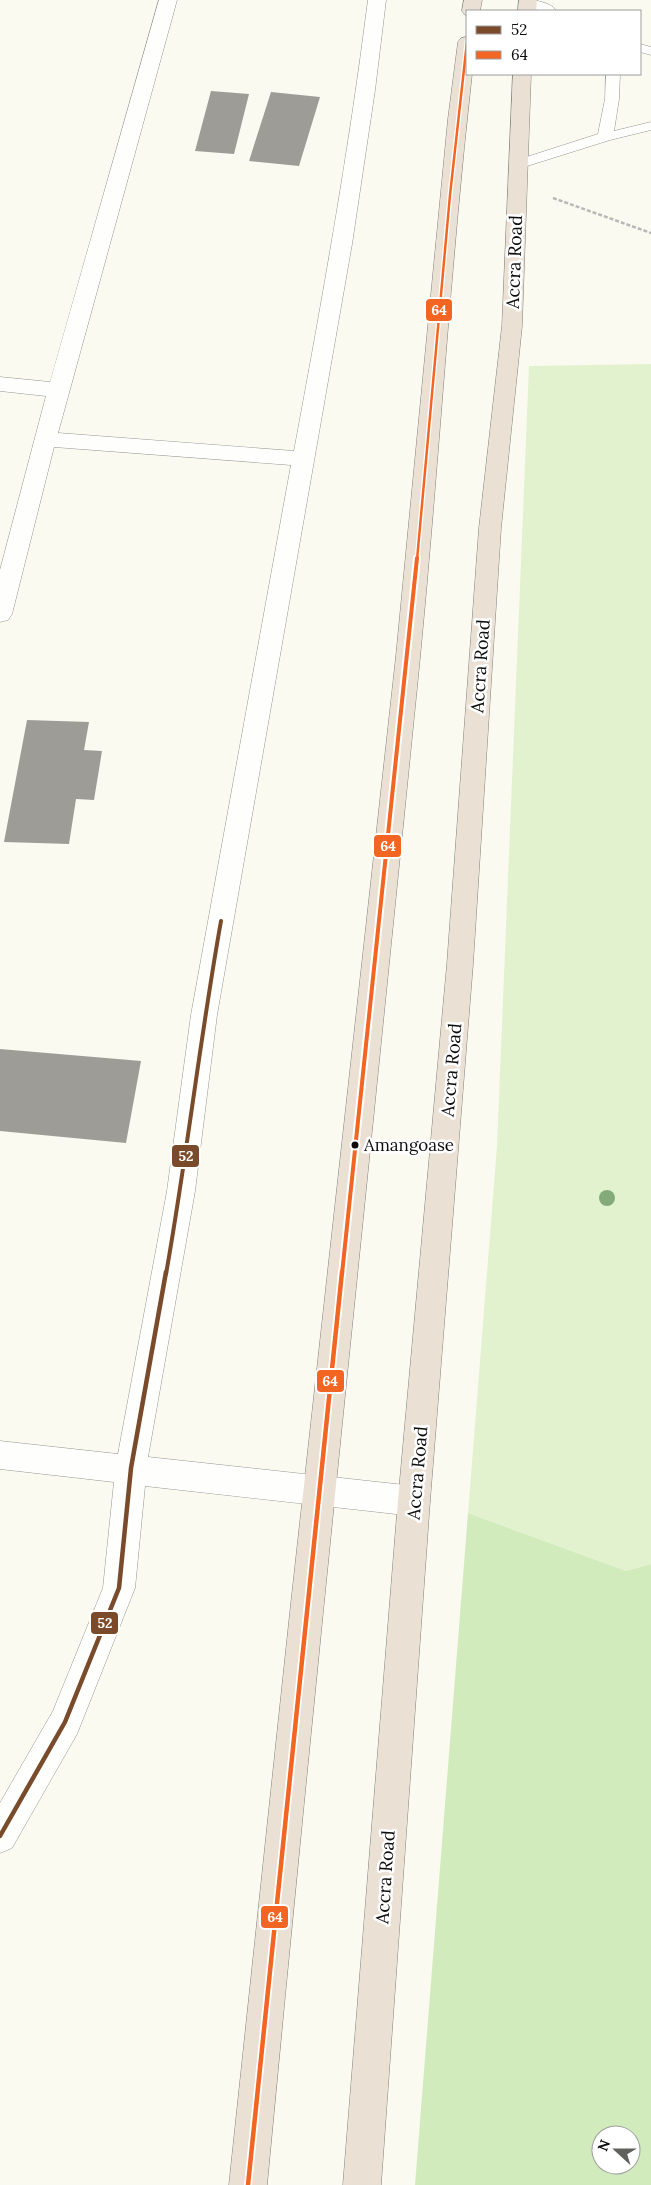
<svg xmlns="http://www.w3.org/2000/svg" width="651" height="2185" font-family="Lora,serif">
  <style>
    .green { fill: #e2f2cf }
    .forest { fill: #d2ebbd; fill-rule: evenodd }
    .building { fill: #9e9c97 }
    .lines { fill: none; stroke-linecap: round; stroke-linejoin: round }
    .lane-casing { stroke: #949490; stroke-width: 1 }
    .street-casing { stroke: #949490; stroke-width: 1 }
    .highway-casing { stroke: #81817d; stroke-width: 1 }
    .path { stroke: #b8b8b6; stroke-width: 2.5; stroke-dasharray: 4 2; stroke-linecap: butt }
    .lane { fill: #fefefd; fill-rule: evenodd }
    .street { fill: #fefefd; fill-rule: evenodd }
    .highway { fill: #eae0d4; fill-rule: evenodd }
    .bus-1-far1-casing { stroke: #fff; stroke-width: 8 }
    .bus-1-casing { stroke: #fff; stroke-width: 8 }
    .bus-2-far2-casing { stroke: #fff; stroke-width: 5 }
    .bus-2-far1-casing { stroke: #fff; stroke-width: 8 }
    .bus-2-casing { stroke: #fff; stroke-width: 8 }
    .bus-1-far1 { stroke: #7a4b2a; stroke-width: 4 }
    .bus-1 { stroke: #7a4b2a; stroke-width: 4.5 }
    .bus-2-far2 { stroke: #f26522; stroke-width: 2.5 }
    .bus-2-far1 { stroke: #f26522; stroke-width: 4 }
    .bus-2 { stroke: #f26522; stroke-width: 4.5 }
    .tree { fill: #85aa7a }
    .bus-dot { fill: #0d0d0d; stroke: #fff; stroke-width: 2 }
    .labels { text-anchor: middle; dominant-baseline: central; stroke-width: 5; stroke-linejoin: round; paint-order: stroke }
    .bus-label { font-size: 17px; fill: #0d0d0d; stroke: #fff; text-anchor: start }
    .street-label { font-size: 18px; fill: #0d0d0d; stroke: #fff }
    .line-badge { stroke: #fff; stroke-width: 2 }
    .badge-label { font-size: 14px; text-anchor: middle; font-weight: bold; fill: #fff }
  </style>
  <rect width="100%" height="100%" fill="#fbfaf1"/>
  <!-- green -->
  <path class="green" d="M651 364V1564L626 1571 468 1513 497 1146 529 366Z"/>
  <!-- forest -->
  <path class="forest" d="M468 1513 626 1571 651 1564V2185H415ZM601 2135H631V2165H601Z"/>
  <!-- building -->
  <path class="building" d="M211 91 249 94 234 154 195 151Z
    M271 92 320 97 299 166 249 161Z
    M27 720 89 722 84 750 102 751 94 800 76 799 69 844 4 842Z
    M0 1049 141 1061 126 1143 0 1131Z"/>
  <g class="lines">
    <defs>
      <path id="lane" d="M522 0C534 0 549 1 557 11H539L523 4Z
        M640 44 651 47V55L640 52Z
        M606 74H620L619 99 614 131 651 122V130L610 140 524 167H514L512 164 514 161 598 134 605 99Z"/>
      <path id="street" d="M159 0H177L58 433 294 451C322 301 349 151 368 0H386L375 90 352 244 217 1015 195 1191 148 1457 414 1486 425 1491 430 1501 425 1511 414 1516 145 1486 135 1588 77 1734 12 1848 0 1853V1803L53 1711 103 1588 114 1482 0 1469V1441L118 1454 167 1191 191 1015 291 465 54 447 12 614 8 620 0 622V570L46 396 0 391V377L50 382Z"/>
      <path id="highway" d="M464 0H482L480 11H467V15H465L462 11Z
        M519 0H537L536 11H518Z
        M467 37V74H472C450 268 439 463 420 658 369 1167 315 1676 267 2185H229L290 1612 396 656 448 119 458 42 461 38Z
        M513 74H531L522 326 501 528 473 964 430 1501 381 2185H343L398 1501 447 964 479 528 502 326Z"/>
    </defs>
    <!-- lane casing -->
    <use href="#lane" class="lane-casing"/>
    <!-- street casing -->
    <use href="#street" class="street-casing"/>
    <!-- highway casing -->
    <use href="#highway" class="highway-casing"/>
    <!-- path -->
    <path class="path" d="M553 198 651 233"/>
    <!-- lane -->
    <use href="#lane" class="lane"/>
    <!-- street -->
    <use href="#street" class="street"/>
    <!-- highway -->
    <use href="#highway" class="highway"/>
    <defs>
      <path id="bus-1-far1" d="M166 1274C187 1156 200 1038 221 921"/>
      <path id="bus-1" d="M0 1836 65 1722 119 1588 131 1468 166 1272"/>
      <path id="bus-2-far2" d="M417 560 450 195 467 42"/>
      <path id="bus-2-far1" d="M342 1274 417 558"/>
      <path id="bus-2" d="M248 2185 342 1272"/>
    </defs>
    <!-- bus-1-far1 casing -->
    <use href="#bus-1-far1" class="bus-1-far1-casing"/>
    <!-- bus-1 casing -->
    <use href="#bus-1" class="bus-1-casing"/>
    <!-- bus-2-far2 casing -->
    <use href="#bus-2-far2" class="bus-2-far2-casing"/>
    <!-- bus-2-far1 casing -->
    <use href="#bus-2-far1" class="bus-2-far1-casing"/>
    <!-- bus-2 casing -->
    <use href="#bus-2" class="bus-2-casing"/>
    <!-- bus-1-far1 -->
    <use href="#bus-1-far1" class="bus-1-far1"/>
    <!-- bus-1 -->
    <use href="#bus-1" class="bus-1"/>
    <!-- bus-2-far2 -->
    <use href="#bus-2-far2" class="bus-2-far2"/>
    <!-- bus-2-far1 -->
    <use href="#bus-2-far1" class="bus-2-far1"/>
    <!-- bus-2 -->
    <use href="#bus-2" class="bus-2"/>
  </g>
  <!-- trees -->
  <circle class="tree" cx="607" cy="1198" r="8"/>
  <!-- markers -->
  <circle class="bus-dot" cx="355" cy="1145" r="4.5"/>
  <g class="labels">
    <!-- bus labels -->
    <g class="bus-label">
      <text x="364" y="1145">Amangoase</text>
    </g>
    <!-- street labels -->
    <g class="street-label">
      <text transform="translate(514 262) rotate(-88)">Accra Road</text>
      <text transform="translate(480 666) rotate(-86)">Accra Road</text>
      <text transform="translate(451 1070) rotate(-85)">Accra Road</text>
      <text transform="translate(417 1473) rotate(-85)">Accra Road</text>
      <text transform="translate(385 1877) rotate(-86)">Accra Road</text>
    </g>
  </g>
  <g class="line-badge">
    <rect x="425" y="298" width="28" height="24" rx="5" fill="#f26522"/>
    <rect x="373" y="834" width="29" height="24" rx="5" fill="#f26522"/>
    <rect x="171" y="1144" width="29" height="24" rx="5" fill="#7a4b2a"/>
    <rect x="316" y="1369" width="29" height="24" rx="5" fill="#f26522"/>
    <rect x="90" y="1611" width="29" height="24" rx="5" fill="#7a4b2a"/>
    <rect x="260" y="1905" width="29" height="24" rx="5" fill="#f26522"/>
  </g>
  <g class="badge-label">
    <text x="439" y="315">64</text>
    <text x="388" y="851">64</text>
    <text x="186" y="1161">52</text>
    <text x="330" y="1386">64</text>
    <text x="105" y="1628">52</text>
    <text x="275" y="1922">64</text>
  </g>
  <!-- legend -->
  <rect x="466" y="10" width="175" height="65" fill="#ffffff" stroke="#9e9e9e"/>
  <rect x="476" y="26" width="25" height="8" fill="#7a4b2a" stroke="#9e9e9e"/>
  <text x="511" y="35" font-size="15" fill="#0d0d0d">52</text>
  <rect x="476" y="51" width="25" height="8" fill="#f26522" stroke="#9e9e9e"/>
  <text x="511" y="60" font-size="15" fill="#0d0d0d">64</text>
  <!-- north arrow -->
  <g transform="translate(616 2150) rotate(291)"><circle r="24" fill="#ffffff" stroke="#9e9e9e"/>
  <path d="M0-4L9 19L0 12L-9 19Z" fill="#60605d"/>
  <text y="-8" font-size="14" font-weight="bold" text-anchor="middle" fill="#0d0d0d">N</text>
  </g>
</svg>
